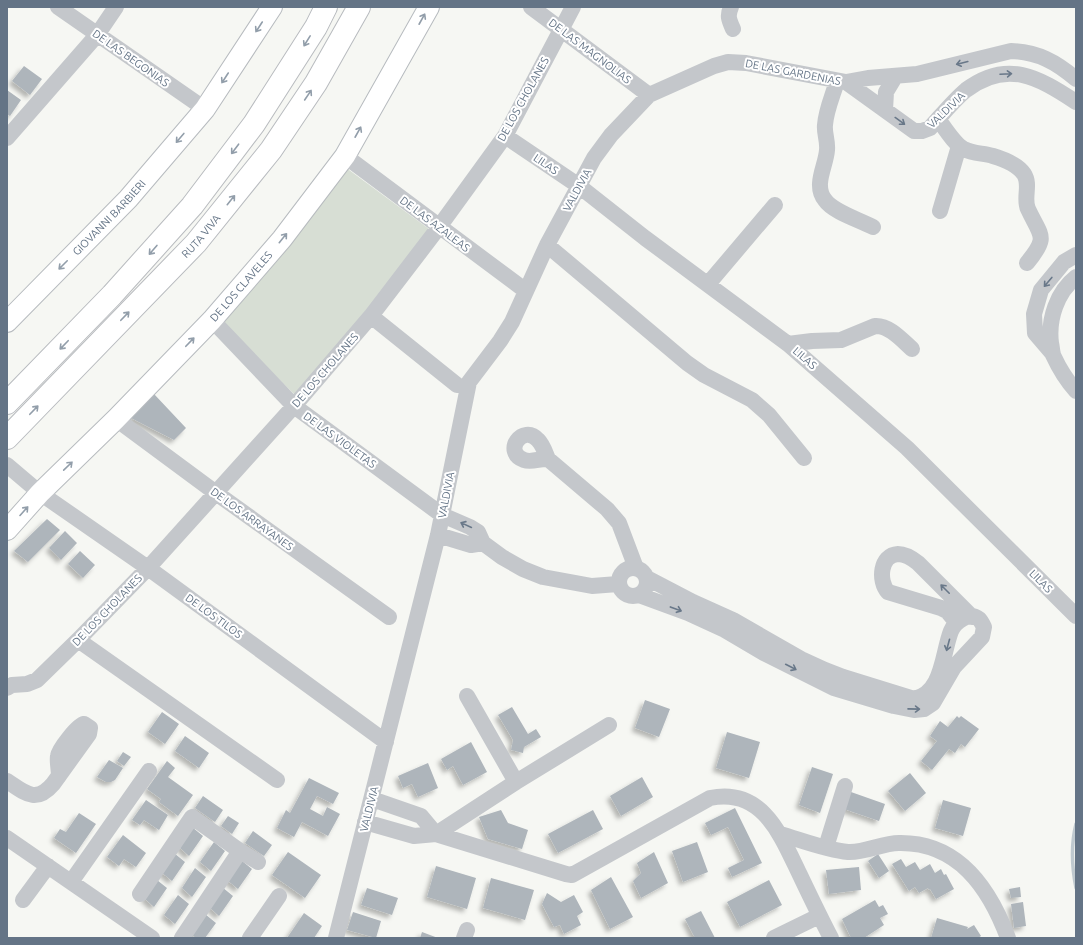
<svg xmlns="http://www.w3.org/2000/svg" width="1083" height="945" font-family="Ubuntu,sans-serif">
  <style>
    .green { fill: #d7ded4 }
    .lines { fill: none; stroke-linecap: round; stroke-linejoin: round }
    .stream { stroke: #bfc9cf; stroke-width: 3.5 }
    .building { fill: #aeb5bb; filter: url(#shadow) }
    .major-casing { stroke: #b7bbbf; stroke-width: 22 }
    .highway-casing { stroke: #b8bbbf; stroke-width: 24 }
    .minor { stroke: #c4c7cb; stroke-width: 16 }
    .major { stroke: #fff; stroke-width: 20 }
    .highway { stroke: #fff; stroke-width: 22 }
    .oneway { stroke: #929eaa }
    .oneway2 { stroke: #697889 }
    .labels { text-anchor: middle; dominant-baseline: central; stroke-width: 4; stroke-linejoin: round; paint-order: stroke }
    .street-label { font-size: 11px; fill: #647486; stroke: #fff }
  </style>
  <defs>
    <filter id="shadow"><feDropShadow dx="-3.5" dy="3.5" stdDeviation="2" flood-color="#0004"/></filter>
  </defs>
  <rect width="100%" height="100%" fill="#f6f7f3"/>
  <!-- green -->
  <path class="green" d="M345 167 429 229 367 313 296 396 220 322Z"/>
  <g class="lines">
    <!-- stream -->
    <path class="stream" d="M1076 824C1071 844 1072 868 1076 888"/>
  </g>
  <!-- building -->
  <path class="building" d="M24 66 42 79 30 95 12 81Z
    M7 90 21 100 10 116 7 114Z
    M154 394 186 428 174 440 131 418Z
    M47 519 60 530 28 562 14 551Z
    M65 531 77 543 61 560 49 548Z
    M80 551 95 565 83 578 68 564Z
    M645 700 670 709 659 737 635 728Z
    M512 707 528 734 536 729 541 737 524 747 523 753 511 750 513 740 498 715Z
    M162 712 179 724 165 744 148 732Z
    M957 716 959 718 961 716 979 729 965 747 961 744 955 753 949 749 932 770 921 761 937 741 930 736 940 721 948 727Z
    M727 732 760 742 749 778 716 768Z
    M185 736 209 753 199 768 175 751Z
    M471 742 487 772 463 785 453 766 447 770 441 759Z
    M123 752 131 757 124 766 117 761Z
    M109 760 123 768 115 780 111 782H106L97 777Z
    M167 761 175 768 168 777 193 795 178 816 159 802 161 799 147 789Z
    M428 763 438 788 418 797 412 784 403 788 398 776Z
    M812 767 833 774 820 813 799 805Z
    M910 773 926 793 905 811 888 791Z
    M642 777 653 797 621 816 610 796Z
    M309 778 339 793 333 804 317 796 310 809 323 816 327 807 340 814 328 836 302 822 294 837 277 828 286 810 290 813Z
    M851 792 885 804 879 821 844 809Z
    M203 796 223 810 215 822 195 808Z
    M146 800 168 815 159 830 144 820 140 825 132 820Z
    M943 800 971 808 963 836 935 828Z
    M735 808 762 863 732 877 728 868 744 860 728 827 711 835 705 823Z
    M501 810 508 823 528 830 522 849 488 839 479 817Z
    M593 810 603 829 558 853 548 834Z
    M79 813 96 824 76 853 54 838 60 829 66 832Z
    M228 816 239 823 232 834 221 826Z
    M192 827 203 836 189 856 179 847Z
    M253 831 272 845 264 856 245 843Z
    M123 835 146 853 136 867 124 859 119 866 107 857Z
    M214 842 225 851 211 871 200 862Z
    M697 842 708 872 683 882 672 851Z
    M288 852 321 875 305 898 272 875Z
    M654 852 668 883 641 898 633 881 641 873 637 863Z
    M174 853 185 862 172 881 161 872Z
    M878 854 889 871 879 878 868 861Z
    M901 859 906 867 915 862 920 870 930 864 935 873 941 869 944 875 946 874 954 889 936 899 930 889 929 890 928 888 919 893 915 887 909 891 892 864Z
    M241 860 252 869 238 889 227 880Z
    M436 866 476 878 467 909 427 897Z
    M859 867 861 890 829 894 826 870Z
    M195 868 206 877 192 897 182 888Z
    M611 877 633 917 610 929 591 890Z
    M491 878 534 890 525 920 483 908Z
    M157 880 167 888 154 907 144 898Z
    M769 880 782 905 740 927 727 902Z
    M222 887 233 896 219 916 209 907Z
    M1020 887 1021 897 1011 898 1009 889Z
    M367 888 398 898 392 915 361 905Z
    M547 893 561 902 574 895 583 912 577 916 581 925 564 934 560 925 554 927 542 904Z
    M178 895 189 904 175 924 164 915Z
    M875 900 879 907 883 905 888 914 880 918 884 925 864 938H851L842 919Z
    M1023 902 1026 926 1014 928 1011 904Z
    M701 911 715 938H695L685 919Z
    M353 912 381 921 376 938 347 930Z
    M304 913 322 926 314 938H287Z
    M205 914 216 923 205 938H196L191 934Z
    M937 918 968 927 967 929 974 925 981 936 978 938H931Z
    M422 932 438 938H420Z"/>
  <g class="lines">
    <defs>
      <g id="major">
        <path id="s1" d="M7 322 128 199 205 109 272 7"/>
        <path id="s2" d="M7 530 40 493 116 419 212 320 282 239 345 156 429 7"/>
      </g>
      <g id="highway">
        <path d="M7 403 112 295 192 206 254 124 316 27 326 7"/>
        <path id="s3" d="M7 438 196 243 271 150 316 83 359 7"/>
      </g>
    </defs>
    <!-- major casing -->
    <use href="#major" class="major-casing"/>
    <!-- highway casing -->
    <use href="#highway" class="highway-casing"/>
    <!-- minor -->
    <path class="minor" d="M58 7 205 109
      M531 7 649 95
      M731 7C727 16 729 20 733 29
      M837 81C833 95 826 110 825 125 824 133 828 141 827 150 826 166 813 185 825 200 833 212 860 220 873 227
      M846 82 914 131H922L930 128C941 116 953 101 966 90 1007 59 1038 77 1076 102
      M885 110 886 92 895 77
      M938 119C944 127 955 145 964 149 973 154 983 153 993 156 1003 159 1018 165 1024 174 1031 185 1023 198 1028 209 1041 237 1049 236 1027 263
      M505 136 579 186 645 238 788 344 907 448 1076 616
      M7 138 97 35 116 7
      M345 156 526 291
      M940 211 959 146
      M547 245 687 363 704 375 752 400 769 415 804 458
      M1076 277C1057 292 1048 319 1051 343 1052 347 1052 351 1053 355 1059 368 1067 381 1076 391
      M708 284 775 205
      M371 316 457 385
      M212 320 294 406 442 515 470 527 478 532 483 543 502 557 523 569 543 577 592 586 618 584
      M788 344 812 341 841 340 875 326C889 325 902 340 912 349
      M1053 354 1035 333 1034 314 1041 290 1064 262 1076 255
      M116 419 216 493 389 617
      M548 459C540 458 532 463 524 460 502 452 523 423 538 440 543 445 545 452 548 459L607 509 619 523 636 568
      M7 465 40 493 148 568 386 742
      M438 535 471 545 483 543
      M619 582a14 14 0 1 1 28 0a14 14 0 1 1-28 0Z
      M639 595 688 613 725 630 764 653 834 688 894 706 914 710 924 709 933 703 954 667 982 637 984 627C983 625 981 621 979 619 969 611 955 622 951 631 942 654 943 693 914 699L843 677 825 670 801 659 733 620 693 602 647 578
      M956 622 947 611 941 608 888 592C878 581 880 555 898 554 906 554 913 559 918 563L972 617
      M78 640 277 780
      M7 688 12 685 27 684 37 680 78 640 148 568 294 406 371 316 439 227 505 136 573 7
      M467 696 516 782
      M7 781C25 793 36 804 53 784L89 734 90 728 84 724C78 725 59 749 58 756 57 762 59 769 59 776
      M372 799 421 816 436 834
      M365 822 414 836 436 834 566 874 572 875 710 798C763 787 781 836 800 875 810 896 820 917 831 938
      M436 834 516 782 609 725
      M780 834C801 840 826 850 848 852 865 853 882 843 899 843 958 842 989 887 1008 938
      M7 838 152 938
      M826 847 845 786
      M240 851 258 862
      M71 882 149 771
      M140 894 192 817 240 851 182 938
      M23 900 48 866
      M250 938 279 896
      M336 938 438 535 469 382 500 341 512 322 547 245 594 158 611 135 649 95 714 66 728 62 746 63 846 82 868 78 917 74 1011 51C1038 52 1056 62 1076 79
      M464 938 467 930
      M774 938 819 916"/>
    <!-- major -->
    <use href="#major" class="major"/>
    <!-- highway -->
    <use href="#highway" class="highway"/>
  </g>
  <!-- one-way arrows -->
  <defs><path id="oneway-shaft" d="M-6 0H5M1.5-3L5.5 0L1.5 3" fill="none" stroke-width="1.6" stroke-linecap="round" stroke-linejoin="round"/></defs>
  <g class="oneway">
    <use href="#oneway-shaft" transform="translate(422 19) rotate(-61)"/>
    <use href="#oneway-shaft" transform="translate(259 27) rotate(123)"/>
    <use href="#oneway-shaft" transform="translate(307 41) rotate(122)"/>
    <use href="#oneway-shaft" transform="translate(225 78) rotate(123)"/>
    <use href="#oneway-shaft" transform="translate(308 95) rotate(-56)"/>
    <use href="#oneway-shaft" transform="translate(358 132) rotate(-61)"/>
    <use href="#oneway-shaft" transform="translate(180 138) rotate(130)"/>
    <use href="#oneway-shaft" transform="translate(235 149) rotate(127)"/>
    <use href="#oneway-shaft" transform="translate(231 200) rotate(-51)"/>
    <use href="#oneway-shaft" transform="translate(283 238) rotate(-51)"/>
    <use href="#oneway-shaft" transform="translate(153 250) rotate(131)"/>
    <use href="#oneway-shaft" transform="translate(63 265) rotate(135)"/>
    <use href="#oneway-shaft" transform="translate(125 316) rotate(-46)"/>
    <use href="#oneway-shaft" transform="translate(190 342) rotate(-46)"/>
    <use href="#oneway-shaft" transform="translate(64 345) rotate(134)"/>
    <use href="#oneway-shaft" transform="translate(34 410) rotate(-46)"/>
    <use href="#oneway-shaft" transform="translate(68 466) rotate(-44)"/>
    <use href="#oneway-shaft" transform="translate(24 511) rotate(-48)"/>
  </g>
  <g class="oneway2">
    <use href="#oneway-shaft" transform="translate(962 63) rotate(166)"/>
    <use href="#oneway-shaft" transform="translate(1006 74) rotate(-3)"/>
    <use href="#oneway-shaft" transform="translate(900 121) rotate(36)"/>
    <use href="#oneway-shaft" transform="translate(1048 282) rotate(130)"/>
    <use href="#oneway-shaft" transform="translate(466 525) rotate(-155)"/>
    <use href="#oneway-shaft" transform="translate(945 589) rotate(-135)"/>
    <use href="#oneway-shaft" transform="translate(676 609) rotate(20)"/>
    <use href="#oneway-shaft" transform="translate(948 645) rotate(105)"/>
    <use href="#oneway-shaft" transform="translate(791 667) rotate(27)"/>
    <use href="#oneway-shaft" transform="translate(914 709) rotate(1)"/>
  </g>
  <g class="labels">
    <!-- street labels -->
    <g class="street-label">
      <text transform="translate(590 51) rotate(37)">DE LAS MAGNOLIAS</text>
      <text transform="translate(131 58) rotate(35)">DE LAS BEGONIAS</text>
      <text transform="translate(793 72) rotate(11)">DE LAS GARDENIAS</text>
      <text transform="translate(523 99) rotate(-61)">DE LOS CHOLANES</text>
      <text transform="translate(946 110) rotate(-44)">VALDIVIA</text>
      <text transform="translate(546 164) rotate(34)">LILAS</text>
      <text transform="translate(577 190) rotate(-61)">VALDIVIA</text>
      <text stroke="none"><textPath href="#s1" startOffset="146">GIOVANNI BARBIERI</textPath></text>
      <text transform="translate(435 224) rotate(37)">DE LAS AZALEAS</text>
      <text stroke="none"><textPath href="#s3" startOffset="280">RUTA VIVA</textPath></text>
      <text stroke="none"><textPath href="#s2" startOffset="338">DE LOS CLAVELES</textPath></text>
      <text transform="translate(805 358) rotate(41)">LILAS</text>
      <text transform="translate(325 370) rotate(-49)">DE LOS CHOLANES</text>
      <text transform="translate(340 440) rotate(36)">DE LAS VIOLETAS</text>
      <text transform="translate(446 495) rotate(-79)">VALDIVIA</text>
      <text transform="translate(252 519) rotate(36)">DE LOS ARRAYANES</text>
      <text transform="translate(1041 581) rotate(45)">LILAS</text>
      <text transform="translate(107 610) rotate(-46)">DE LOS CHOLANES</text>
      <text transform="translate(214 616) rotate(36)">DE LOS TILOS</text>
      <text transform="translate(369 809) rotate(-76)">VALDIVIA</text>
    </g>
  </g>
  <!-- border -->
  <rect width="1083" height="945" fill="none" stroke="#647486" stroke-width="16"/>
</svg>
